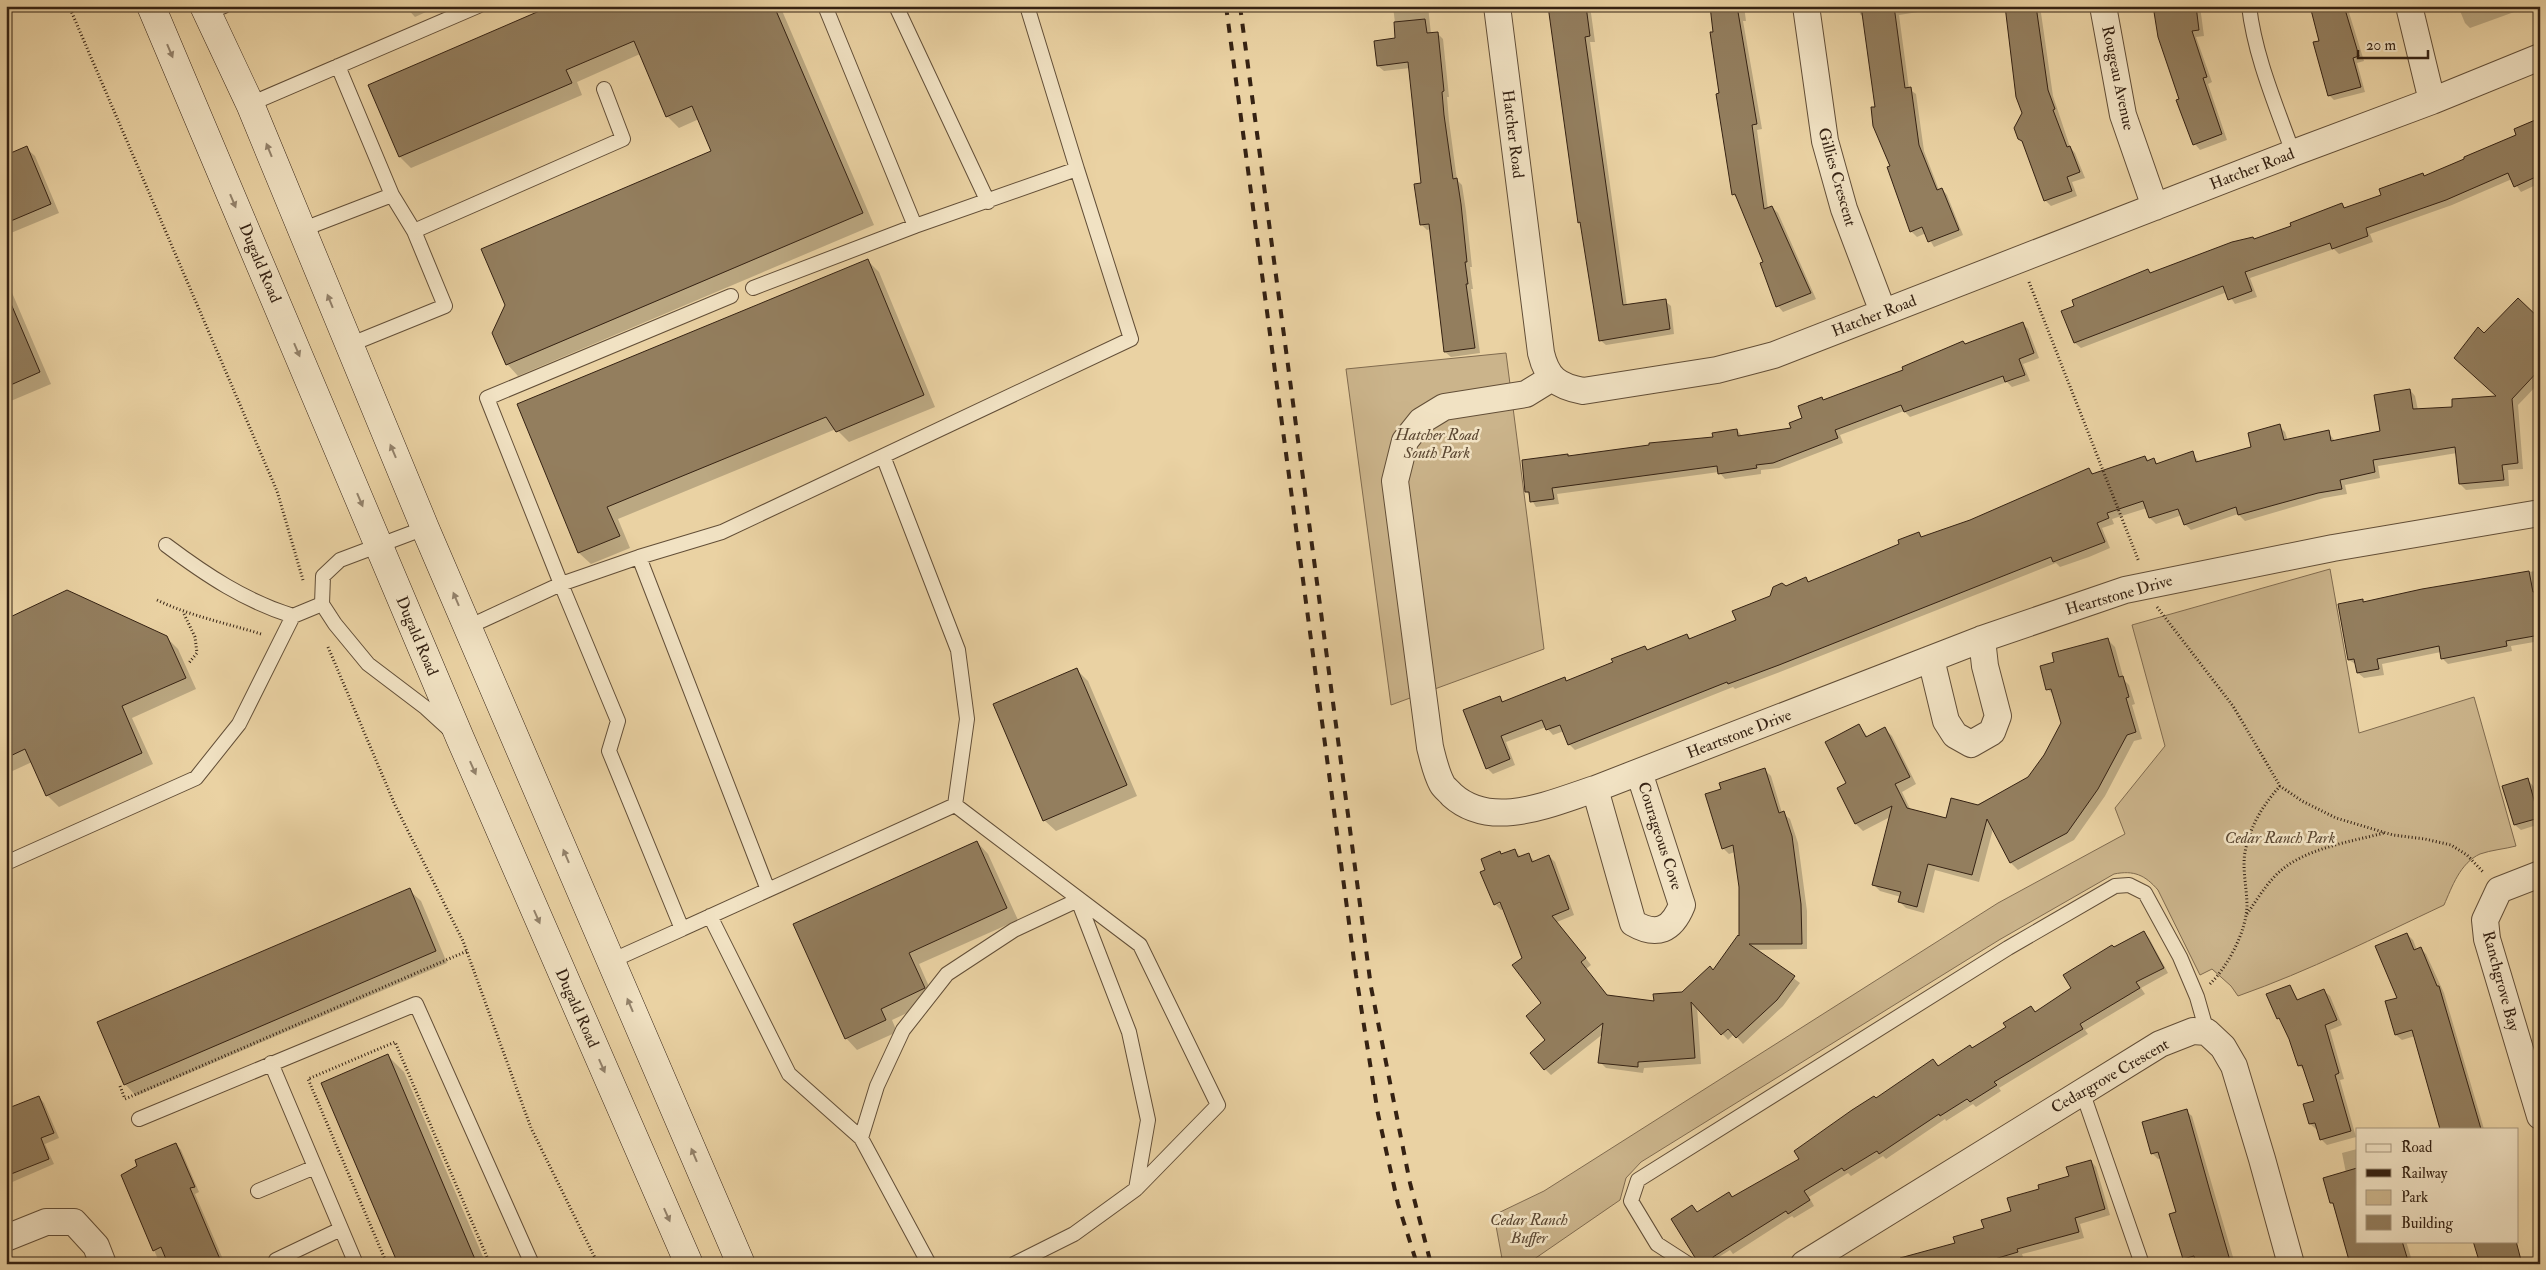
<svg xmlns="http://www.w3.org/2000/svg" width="2546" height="1270" font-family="'IM FELL Double Pica',serif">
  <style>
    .green { fill: #cbb48b; stroke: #806b4f }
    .shadow { fill: #0003; fill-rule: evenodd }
    .building { fill: #937e5e; stroke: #352213 }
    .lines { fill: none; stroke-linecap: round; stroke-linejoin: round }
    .lane-casing { stroke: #624e37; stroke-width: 16 }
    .street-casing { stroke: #624e37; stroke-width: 28 }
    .secondary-casing { stroke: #352213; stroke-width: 29 }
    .path { stroke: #352213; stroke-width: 3; stroke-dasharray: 1 2.5; stroke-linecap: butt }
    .lane { stroke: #f1e2c3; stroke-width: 14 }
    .street { stroke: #f1e2c3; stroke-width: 26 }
    .secondary { stroke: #f1e2c3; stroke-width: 28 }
    .rail { stroke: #352213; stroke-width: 4; stroke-dasharray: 9 9; stroke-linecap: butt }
    .oneway { fill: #93826b }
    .labels { text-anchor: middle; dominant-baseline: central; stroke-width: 5; stroke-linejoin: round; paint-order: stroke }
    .street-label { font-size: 16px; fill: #352213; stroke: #f1e2c3 }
    .park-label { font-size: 16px; font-style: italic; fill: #5a4631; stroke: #f1e2c3 }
  </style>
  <rect width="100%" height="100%" fill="#ead2a3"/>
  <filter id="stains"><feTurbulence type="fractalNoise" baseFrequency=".004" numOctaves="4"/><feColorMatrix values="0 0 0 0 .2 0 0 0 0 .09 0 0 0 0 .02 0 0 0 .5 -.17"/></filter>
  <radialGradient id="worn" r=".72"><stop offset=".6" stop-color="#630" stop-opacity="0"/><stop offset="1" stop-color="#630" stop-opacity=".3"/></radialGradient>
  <!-- green -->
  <path class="green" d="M1506 353 1544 649 1391 705 1346 369Z
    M2330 569 2359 733 2474 697 2516 846C2505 849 2491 850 2480 854 2460 863 2452 887 2444 905 2376 937 2309 971 2238 996L2231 986 2212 969 2200 975 2158 890C2145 875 2134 870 2114 874L1999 940 1641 1162 1626 1178 1620 1200 1527 1264H1503L1494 1215 1544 1191 1998 903 2125 834 2115 808 2165 746 2132 625Z"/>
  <!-- shadow -->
  <path class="shadow" d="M405 6H439L415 17Z
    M554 6H780L874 225 518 376 507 364 713 152 699 119 679 128 667 116 640 54 577 82 582 95 411 168 400 157 370 85Z
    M1393 6H1428L1431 34 1437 33 1443 39 1449 97H1447L1449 121 1457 180 1462 185 1466 211 1472 267H1470L1473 289H1471L1480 353 1451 357 1445 352 1431 229 1427 230 1421 224 1422 184 1415 132H1418L1410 68 1384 71 1378 66 1397 40Z
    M1551 6H1590L1595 42H1590L1627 306 1665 301 1671 306 1674 334 1606 345 1600 340Z
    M1711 6H1744L1746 21H1743L1762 129 1757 130 1768 209 1772 207 1778 213 1816 299 1783 312 1778 306 1764 263 1738 199 1733 194Z
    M1859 6H1917L1918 12 1899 15 1909 89 1916 94 1924 151 1939 190 1942 189 1947 195 1963 235 1934 247 1926 233 1917 237 1911 231 1891 167 1876 108 1864 18 1860 14Z
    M2006 6H2040L2053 96 2070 147 2075 153 2085 178 2072 182 2077 196 2051 206 2045 200 2025 144 2019 138 2023 113Z
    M2159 6H2200L2204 36 2196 37 2212 82 2208 84 2227 140 2200 150 2195 144 2181 100Z
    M2312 6H2347L2364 61 2357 63 2365 92 2334 100 2329 95 2321 42Z
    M2458 6H2527L2528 7 2470 28 2465 23Z
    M2540 120V183L2521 192 2512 179 2452 205 2370 234 2373 242 2339 254 2334 249 2250 278 2257 297 2235 304 2227 292 2081 348 2075 343 2148 271 2151 274 2255 240 2293 227 2342 204 2346 209 2382 196 2518 135Z
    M26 148 35 156 59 213 6 235V156Z
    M867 260 879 272 935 407 849 442 836 429 618 519 630 548 591 564 579 553 518 405Z
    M6 284 10 288 51 384 6 403Z
    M2540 320V382L2518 405 2523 469 2508 470 2509 486 2466 490 2460 484 2457 453 2378 466 2380 478 2345 485 2347 494 2324 498 2245 521 2238 514 2191 530 2185 524 2182 515 2156 524 2150 518 2147 508 2112 519 2114 524 2102 528 2110 548 2089 557 2060 567 2056 563 1785 670 1735 689 1733 687 1575 750 1569 744 1564 731 1553 735 1546 727 1506 742 1515 765 1493 774 1487 768 1499 697 1505 703 1564 679 1567 682 1614 663 1645 647 1649 651 1687 635 1691 639 1737 621 1786 587 1806 579 1810 583 1901 544 1918 534 1923 538 1970 521 2089 470 2094 474 2145 457 2149 461 2154 460 2158 464 2192 453 2199 462 2253 448 2279 426 2285 432 2288 441 2328 432 2335 441 2382 432 2410 390 2415 396 2418 410 2454 408 2498 397 2484 335Z
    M2023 324 2028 329 2039 358 2023 364 2030 381 2012 387 2007 382 1910 417 1904 411 1840 435 1843 443 1779 468 1761 470V474L1725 479 1719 472 1557 494 1559 504 1536 507 1527 492 1567 455 1570 457 1714 438 1737 430 1742 436 1793 429 1822 398 1824 401Z
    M2540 570V641L2511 646 2512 651 2448 664 2442 658 2441 652 2382 664 2384 675 2364 678 2358 673 2357 665 2349 660 2362 601 2364 603Z
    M6 620 166 637 178 649 196 689 132 718 153 764 59 807 47 795 32 762 6 774Z
    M2108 640 2115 647 2124 680 2129 685 2135 704 2132 705 2142 739 2134 741 2105 796 2074 840 2018 870 2011 863 1993 829 1979 882 1935 870 1924 913 1906 908 1899 901 1901 897 1880 891 1873 884 1890 817 1863 831 1856 824 1838 789 1848 784 1859 726 1868 737 1885 729 1892 736 1916 784 1902 792 1911 811 1947 820 2029 778 2045 755 2062 723 2054 696 2048 689 2056 663Z
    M1076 669 1088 681 1137 796 1056 831 1044 820Z
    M1765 770 1771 776 1782 813 1790 819 1798 843 1807 911V949L1755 950 1800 983 1783 1006 1743 1044 1734 1034 1728 1040 1697 1006 1701 1064 1644 1068 1643 1073 1606 1068 1600 1062 1603 1034 1551 1075 1545 1069 1547 1041 1543 1003 1504 909 1501 910 1495 904 1487 871 1500 853 1502 855 1514 850 1521 857 1528 854 1535 862 1549 856 1555 862 1574 915 1557 922 1591 965 1586 969 1608 996 1655 1002 1683 993 1713 971 1740 939V887L1735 852 1729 854 1723 848 1722 790ZM1507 901 1496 905V902Z
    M2528 780 2534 787 2540 786V824L2521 830 2515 825 2504 786Z
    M977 842 988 854 1018 920 919 964 935 1000 892 1020 897 1032 857 1050 846 1038Z
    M409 890 421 901 447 963 136 1096 125 1084Z
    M2144 933 2149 938 2168 973 2141 988 2145 994 2085 1030 2088 1034 1999 1088 2001 1091 1976 1107 1973 1104 1946 1121 1945 1119 1886 1159 1883 1156 1851 1176 1848 1173 1809 1197 1814 1206 1794 1218 1792 1216 1733 1254 1730 1250 1708 1264 1692 1206 1698 1213 1729 1193 1733 1198 1801 1159 1876 1100 1933 1060 1939 1066 2008 1027 2031 1007 2036 1012 2073 989 2114 949Z
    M2407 934 2413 940 2417 950 2421 949 2426 954 2444 993 2484 1129H2441L2415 1036 2402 1040 2396 1035 2398 999Z
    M2540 941V964L2534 943Z
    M2290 986 2299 1001 2324 991 2330 996 2342 1025 2330 1030 2344 1079 2340 1080 2356 1137 2327 1145 2321 1139 2318 1129H2316L2310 1124 2315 1102 2305 1071 2299 1065 2284 1024 2278 1018Z
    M388 1056 404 1072 486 1264H399Z
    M39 1097 44 1103 59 1138 45 1144 54 1164 10 1183 6 1180V1111Z
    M2186 1111 2192 1116 2235 1264H2185L2171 1215 2177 1213 2161 1158 2158 1159 2152 1153Z
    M176 1144 181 1150 199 1192 195 1194 225 1264H160L122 1175Z
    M2357 1149V1241H2406L2413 1264H2356L2345 1243 2325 1179 2346 1173 2342 1153Z
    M2091 1161 2096 1167 2110 1215 2080 1224 2084 1238 2022 1254 2023 1257 2001 1264H1929L1956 1244 2013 1212 2041 1190 2070 1177Z
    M2519 1256 2525 1264H2481Z
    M1624 1261 1636 1264H1623Z"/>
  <!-- building -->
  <path class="building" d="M551 6H774L863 213 506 365 492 333 505 305 481 249 711 151 692 106 666 117 634 41 566 70 572 83 399 157 368 85Z
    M1548 6H1586L1590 36 1585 37 1623 305 1666 299 1670 329 1599 341 1580 222 1578 223Z
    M1710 6H1737L1757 124 1752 125 1764 209 1772 206 1811 293 1776 307 1760 263 1763 262 1735 194 1732 195 1716 94 1719 93 1710 32H1713Z
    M1861 6H1894L1905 88 1911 87 1919 145 1937 190 1942 188 1959 230 1928 242 1922 227 1910 232 1887 167 1890 166 1873 126 1871 107H1875Z
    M2005 6H2036L2048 90 2055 109 2053 110 2067 147 2070 146 2080 172 2067 177 2072 191 2044 201 2022 141 2018 139 2014 128 2022 113 2016 97Z
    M2160 6H2196L2199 30 2192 31 2207 77 2203 78 2222 134 2193 145 2176 100 2179 99 2158 37 2154 12 2160 11Z
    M2310 6H2344L2359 56 2353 58 2361 87 2328 96 2313 42 2319 41Z
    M1425 19 1427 33 1438 32 1444 91 1442 92 1444 115 1453 179 1457 178 1461 204 1467 262H1465L1468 284H1466L1475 348 1444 352 1429 224 1420 225 1414 184 1421 183 1408 62 1377 66 1374 41 1395 38 1394 22Z
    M2540 118V175L2514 187 2508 173 2446 200 2366 228 2368 236 2332 249 2330 243 2245 272 2252 291 2228 300 2223 286 2074 343 2061 311 2074 306 2072 300 2148 269 2150 273 2232 242 2253 237 2254 239 2291 226 2290 223 2342 203 2344 208 2381 195 2379 189 2423 173 2424 176 2464 159V157L2516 135 2514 129Z
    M27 146 51 204 6 223V155Z
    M868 259 924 395 836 432 826 417 607 507 620 536 578 553 517 404Z
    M6 292 40 372 6 387Z
    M2518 298 2540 319V369L2512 399 2518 463 2502 465 2504 480 2459 484 2455 447 2373 460 2375 472 2340 480 2342 489 2318 493 2238 515 2236 507 2184 525 2178 509 2149 518 2143 501 2107 513 2109 518 2097 523 2105 542 2053 562 2051 557 1779 665 1728 684 1727 682 1568 745 1560 725 1546 730 1542 720 1501 736 1510 759 1486 769 1463 710 1500 696 1502 702 1565 677 1566 681 1613 662 1611 659 1645 646 1647 650 1687 634 1689 639 1736 620 1732 611 1770 596 1773 587 1782 583 1786 586 1806 577 1808 582 1899 544 1898 540 1919 532 1921 537 1970 520 2089 468 2092 474 2145 456 2147 461 2154 458 2156 464 2193 451 2196 462 2251 447 2248 433 2280 424 2284 440 2329 430 2331 441 2380 431 2374 395 2410 389 2413 409 2452 407V399L2496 396 2454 358 2478 327 2484 333Z
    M2023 322 2034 353 2019 359 2025 375 2005 382 2003 376 1904 412 1901 405 1835 430 1838 438 1773 463 1756 465 1757 468 1718 474 1717 466 1552 488 1554 499 1530 502 1529 492H1525L1522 460 1568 454V456L1649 445V443L1713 437 1712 433 1737 429 1738 436 1791 428 1789 423 1802 418 1798 406 1822 397 1823 400 1903 370 1902 367 1963 341 1965 344Z
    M2529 571 2533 592 2540 591V635L2506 641 2507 646 2441 659 2439 646 2377 659 2379 669 2357 673 2354 659 2348 660 2338 604 2363 599V602L2422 589Z
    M67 590 167 636 186 678 122 706 142 753 46 796 25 749 6 758V619Z
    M2108 638 2119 677 2123 676 2129 697 2126 698 2136 732 2127 735 2098 789 2067 833 2010 863 1987 819 1972 875 1928 864 1917 907 1898 902 1901 892 1872 885 1892 806 1855 824 1837 788 1846 783 1825 742 1859 724 1866 737 1885 727 1910 777 1895 784 1907 808 1946 818 1951 798 1978 805 2028 777 2044 755 2061 723 2051 689 2046 690 2040 666 2054 662 2052 653Z
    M1077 668 1127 785 1043 821 993 704Z
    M1765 768 1779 813 1784 811 1792 836 1801 904 1802 944H1749L1795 976 1777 1000 1736 1038 1728 1029 1721 1035 1691 1002 1695 1058 1638 1062V1067L1598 1063 1603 1023 1544 1070 1530 1053 1545 1040 1526 1016 1541 1003 1512 965 1522 958 1500 902 1494 905 1480 872 1485 870 1481 859 1500 851 1501 854 1515 849 1518 857 1529 853 1532 862 1549 855 1569 909 1552 916 1586 958 1581 962 1607 995 1654 1001 1653 994 1682 992 1710 966 1713 970 1738 935 1739 936V887L1733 845 1722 849 1705 794 1721 789 1719 783Z
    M2528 778 2539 818 2514 825 2502 786Z
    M977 841 1007 908 909 953 925 988 881 1009 886 1020 845 1039 793 924Z
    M410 888 436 951 124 1085 97 1022Z
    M2144 931 2164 968 2136 982 2140 988 2080 1024 2083 1029 1994 1082 1997 1085 1970 1102 1967 1099 1940 1116 1939 1114 1879 1154 1877 1151 1844 1171 1842 1168 1804 1191 1810 1200 1788 1214 1786 1211 1713 1257V1264H1699L1671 1219 1692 1205 1697 1212 1729 1192 1732 1197 1799 1159 1794 1151 1852 1110 1874 1096 1876 1098 1933 1059 1938 1066 1970 1045 1972 1048 2006 1027 2003 1023 2031 1006 2035 1012 2071 988 2063 975 2112 945 2114 947Z
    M2407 933 2414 950 2421 947 2437 986H2439L2481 1129H2440L2412 1030 2395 1035 2385 1001 2397 998 2375 946Z
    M2290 985 2297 1000 2324 989 2337 1020 2325 1025 2339 1073 2335 1075 2351 1131 2320 1140 2315 1123 2309 1124 2303 1104 2314 1101 2302 1065 2298 1066 2289 1039 2279 1018 2277 1019 2266 994Z
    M388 1054 477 1264H398L321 1083Z
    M39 1096 54 1133 41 1138 49 1159 6 1176V1109Z
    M2187 1109 2211 1195 2231 1264H2196L2194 1256 2183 1259 2169 1214 2176 1212 2158 1152 2151 1154 2142 1122Z
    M176 1143 195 1187 190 1188 222 1264H168L161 1247 153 1251 121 1175 137 1166 135 1160Z
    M2091 1160 2105 1209 2075 1218 2079 1232 2017 1249 2018 1252 1978 1264H1901L1900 1258 1955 1243 1953 1237 1984 1228 1981 1220 2011 1211 2007 1198 2039 1189 2038 1185 2069 1176 2066 1167Z
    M2357 1168V1241H2402L2409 1264H2350L2333 1203H2330L2323 1178Z
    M2473 1241H2516L2522 1264H2480Z"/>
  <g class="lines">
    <defs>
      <path id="lane" d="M825 6 915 226
        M896 6 988 202
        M1027 6 1077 169
        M2249 6C2255 57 2276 105 2293 153
        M206 13 224 6
        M250 104 478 6
        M392 195 414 231
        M301 230 392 195 338 66
        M731 296 487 398 561 584 639 557 722 532 1131 339 1077 169 915 226 753 288
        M349 345 445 306 414 231 623 139 604 89
        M425 528 340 560 323 576 322 604 335 624 368 664 426 708 449 729
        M166 545C206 575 245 601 293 616
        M639 557 768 890
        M468 627 561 584 618 721 609 751 682 929 611 961
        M955 805 1140 945 1218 1105 1136 1189
        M6 863 196 778 239 724 293 616 322 604
        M710 916 789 1074 861 1138 929 1264
        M682 929 955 805 967 719 958 650 883 456
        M271 1063 356 1264
        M2082 1091 2142 1264
        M139 1119 416 1004 532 1264
        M861 1138 877 1086 903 1030 947 974 1014 930 1078 900 1129 1032 1148 1120 1136 1189 1074 1234 1014 1264
        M258 1191 315 1167
        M276 1260 341 1229
        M1688 1264 1657 1244 1631 1201 1638 1180 2008 948 2115 886 2129 885 2145 893 2180 957 2197 997 2207 1032"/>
      <path id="street" d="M1497 6 1541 353C1547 378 1557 386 1583 391L1717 370 1774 355 2293 153 2432 101 2540 57
        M1806 6 1825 141 1844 209 1883 312
        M2103 6 2123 115 2155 207
        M2409 6 2432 101
        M1552 378 1526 394 1444 407 1421 421 1405 441 1395 481 1430 747C1433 759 1436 773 1442 784 1444 788 1449 791 1452 795 1492 831 1551 803 1595 789L1982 639 2125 590 2333 548 2540 513
        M1931 659 1946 721 1955 735 1971 744 1992 732 1998 716 1985 666 1982 639
        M1595 789 1633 923C1657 937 1672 930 1682 905L1639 772
        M2540 874 2499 890 2485 920 2487 939 2540 1116
        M6 1238 46 1222H74L96 1246 103 1264
        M1804 1264 2160 1044 2193 1031 2207 1032 2223 1047 2234 1066 2262 1159 2291 1264"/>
      <path id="secondary" d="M151 6 460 738 689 1264
        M204 6 250 104 425 528 741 1264"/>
    </defs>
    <!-- lane casing -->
    <use href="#lane" class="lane-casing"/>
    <!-- street casing -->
    <use href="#street" class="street-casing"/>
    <!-- secondary casing -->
    <use href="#secondary" class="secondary-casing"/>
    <!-- path -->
    <path class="path" d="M69 6 277 491 303 580
      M2029 282 2139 562
      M157 600C190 616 226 623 261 634
      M2157 607 2233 706 2280 786 2302 801 2336 818 2393 835 2425 839 2451 845 2467 855 2484 873
      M184 614 195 637 197 653 188 664
      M328 647 395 805 463 941 531 1128 598 1264
      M2247 914C2256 901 2265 886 2277 874 2304 848 2350 842 2384 833
      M2210 984C2228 966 2246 932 2247 906 2247 888 2242 870 2245 852 2250 826 2263 805 2280 786
      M120 1086 125 1099 467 951
      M387 1264 308 1079 395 1042 490 1264"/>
    <!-- lane -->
    <use href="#lane" class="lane"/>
    <!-- street -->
    <use href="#street" class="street"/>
    <!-- secondary -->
    <use href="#secondary" class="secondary"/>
    <!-- rail -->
    <path class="rail" d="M1226 6 1356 975 1378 1114 1398 1204 1417 1264
      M1240 6 1371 987 1410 1183 1431 1264"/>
  </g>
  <!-- one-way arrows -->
  <defs><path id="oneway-solid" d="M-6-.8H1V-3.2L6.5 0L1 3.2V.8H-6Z" transform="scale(1.25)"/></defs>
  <g class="oneway">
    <use href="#oneway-solid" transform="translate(170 51) rotate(67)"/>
    <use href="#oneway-solid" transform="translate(269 150) rotate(-112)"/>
    <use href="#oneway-solid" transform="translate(233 201) rotate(67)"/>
    <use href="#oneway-solid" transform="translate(330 301) rotate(-112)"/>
    <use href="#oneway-solid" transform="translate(297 350) rotate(67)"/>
    <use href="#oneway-solid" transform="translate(393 451) rotate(-113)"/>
    <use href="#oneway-solid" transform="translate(360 500) rotate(67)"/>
    <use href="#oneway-solid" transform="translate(456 599) rotate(-113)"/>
    <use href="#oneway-solid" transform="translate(473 768) rotate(66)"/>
    <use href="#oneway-solid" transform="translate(566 856) rotate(-113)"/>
    <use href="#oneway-solid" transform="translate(537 917) rotate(66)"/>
    <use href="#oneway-solid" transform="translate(630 1005) rotate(-113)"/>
    <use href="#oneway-solid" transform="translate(602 1066) rotate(66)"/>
    <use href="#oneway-solid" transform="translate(694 1155) rotate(-113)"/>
    <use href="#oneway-solid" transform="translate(667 1215) rotate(66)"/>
  </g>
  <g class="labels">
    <!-- street labels -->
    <g class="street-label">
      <text transform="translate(2118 78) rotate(78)">Rougeau Avenue</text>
      <text transform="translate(1513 134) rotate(83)">Hatcher Road</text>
      <text transform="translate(2252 169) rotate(-21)">Hatcher Road</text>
      <text transform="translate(1837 177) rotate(74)">Gillies Crescent</text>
      <text transform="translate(260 263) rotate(67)">Dugald Road</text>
      <text transform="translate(1874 316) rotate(-21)">Hatcher Road</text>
      <text transform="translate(2119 595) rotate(-16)">Heartstone Drive</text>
      <text transform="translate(417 636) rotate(67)">Dugald Road</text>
      <text transform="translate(1739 734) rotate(-21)">Heartstone Drive</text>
      <text transform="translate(1660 836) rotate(72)">Courageous Cove</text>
      <text transform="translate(2501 981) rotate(75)">Ranchgrove Bay</text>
      <text transform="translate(577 1008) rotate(66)">Dugald Road</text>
      <text transform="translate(2110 1076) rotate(-30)">Cedargrove Crescent</text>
    </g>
    <!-- park labels -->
    <g class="park-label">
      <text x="1437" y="435">Hatcher Road<tspan x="1437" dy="18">South Park</tspan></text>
      <text x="2280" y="838">Cedar Ranch Park</text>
      <text x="1529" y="1220">Cedar Ranch<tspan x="1529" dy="18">Buffer</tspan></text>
    </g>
  </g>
  <!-- margin -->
  <rect width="2546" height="1270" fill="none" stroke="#ead2a3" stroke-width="25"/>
  <rect x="8" y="8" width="2531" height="1255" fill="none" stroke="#352213" stroke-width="2.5"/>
  <rect x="12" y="12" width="2521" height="1245" fill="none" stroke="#352213"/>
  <!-- legend -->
  <rect x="2356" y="1128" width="162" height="115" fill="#f1e2c3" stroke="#a6957d"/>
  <rect x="2366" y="1144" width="25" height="8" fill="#f1e2c3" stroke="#a6957d"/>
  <text x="2401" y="1152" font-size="15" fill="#352213">Road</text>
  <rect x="2366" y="1169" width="25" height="8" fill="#352213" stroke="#a6957d"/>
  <text x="2401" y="1178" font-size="15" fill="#352213">Railway</text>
  <rect x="2366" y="1190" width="25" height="15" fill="#cbb48b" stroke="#a6957d"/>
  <text x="2401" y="1202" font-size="15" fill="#352213">Park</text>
  <rect x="2366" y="1215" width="25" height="15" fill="#937e5e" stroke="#a6957d"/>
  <text x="2401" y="1228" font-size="15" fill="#352213">Building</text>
  <!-- scale -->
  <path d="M2358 50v8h70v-8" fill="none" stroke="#352213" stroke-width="2.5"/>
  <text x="2366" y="50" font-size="15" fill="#352213" stroke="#f1e2c3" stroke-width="4" paint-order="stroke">20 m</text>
  <rect width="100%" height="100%" filter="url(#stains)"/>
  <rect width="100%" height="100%" fill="url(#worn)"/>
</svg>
